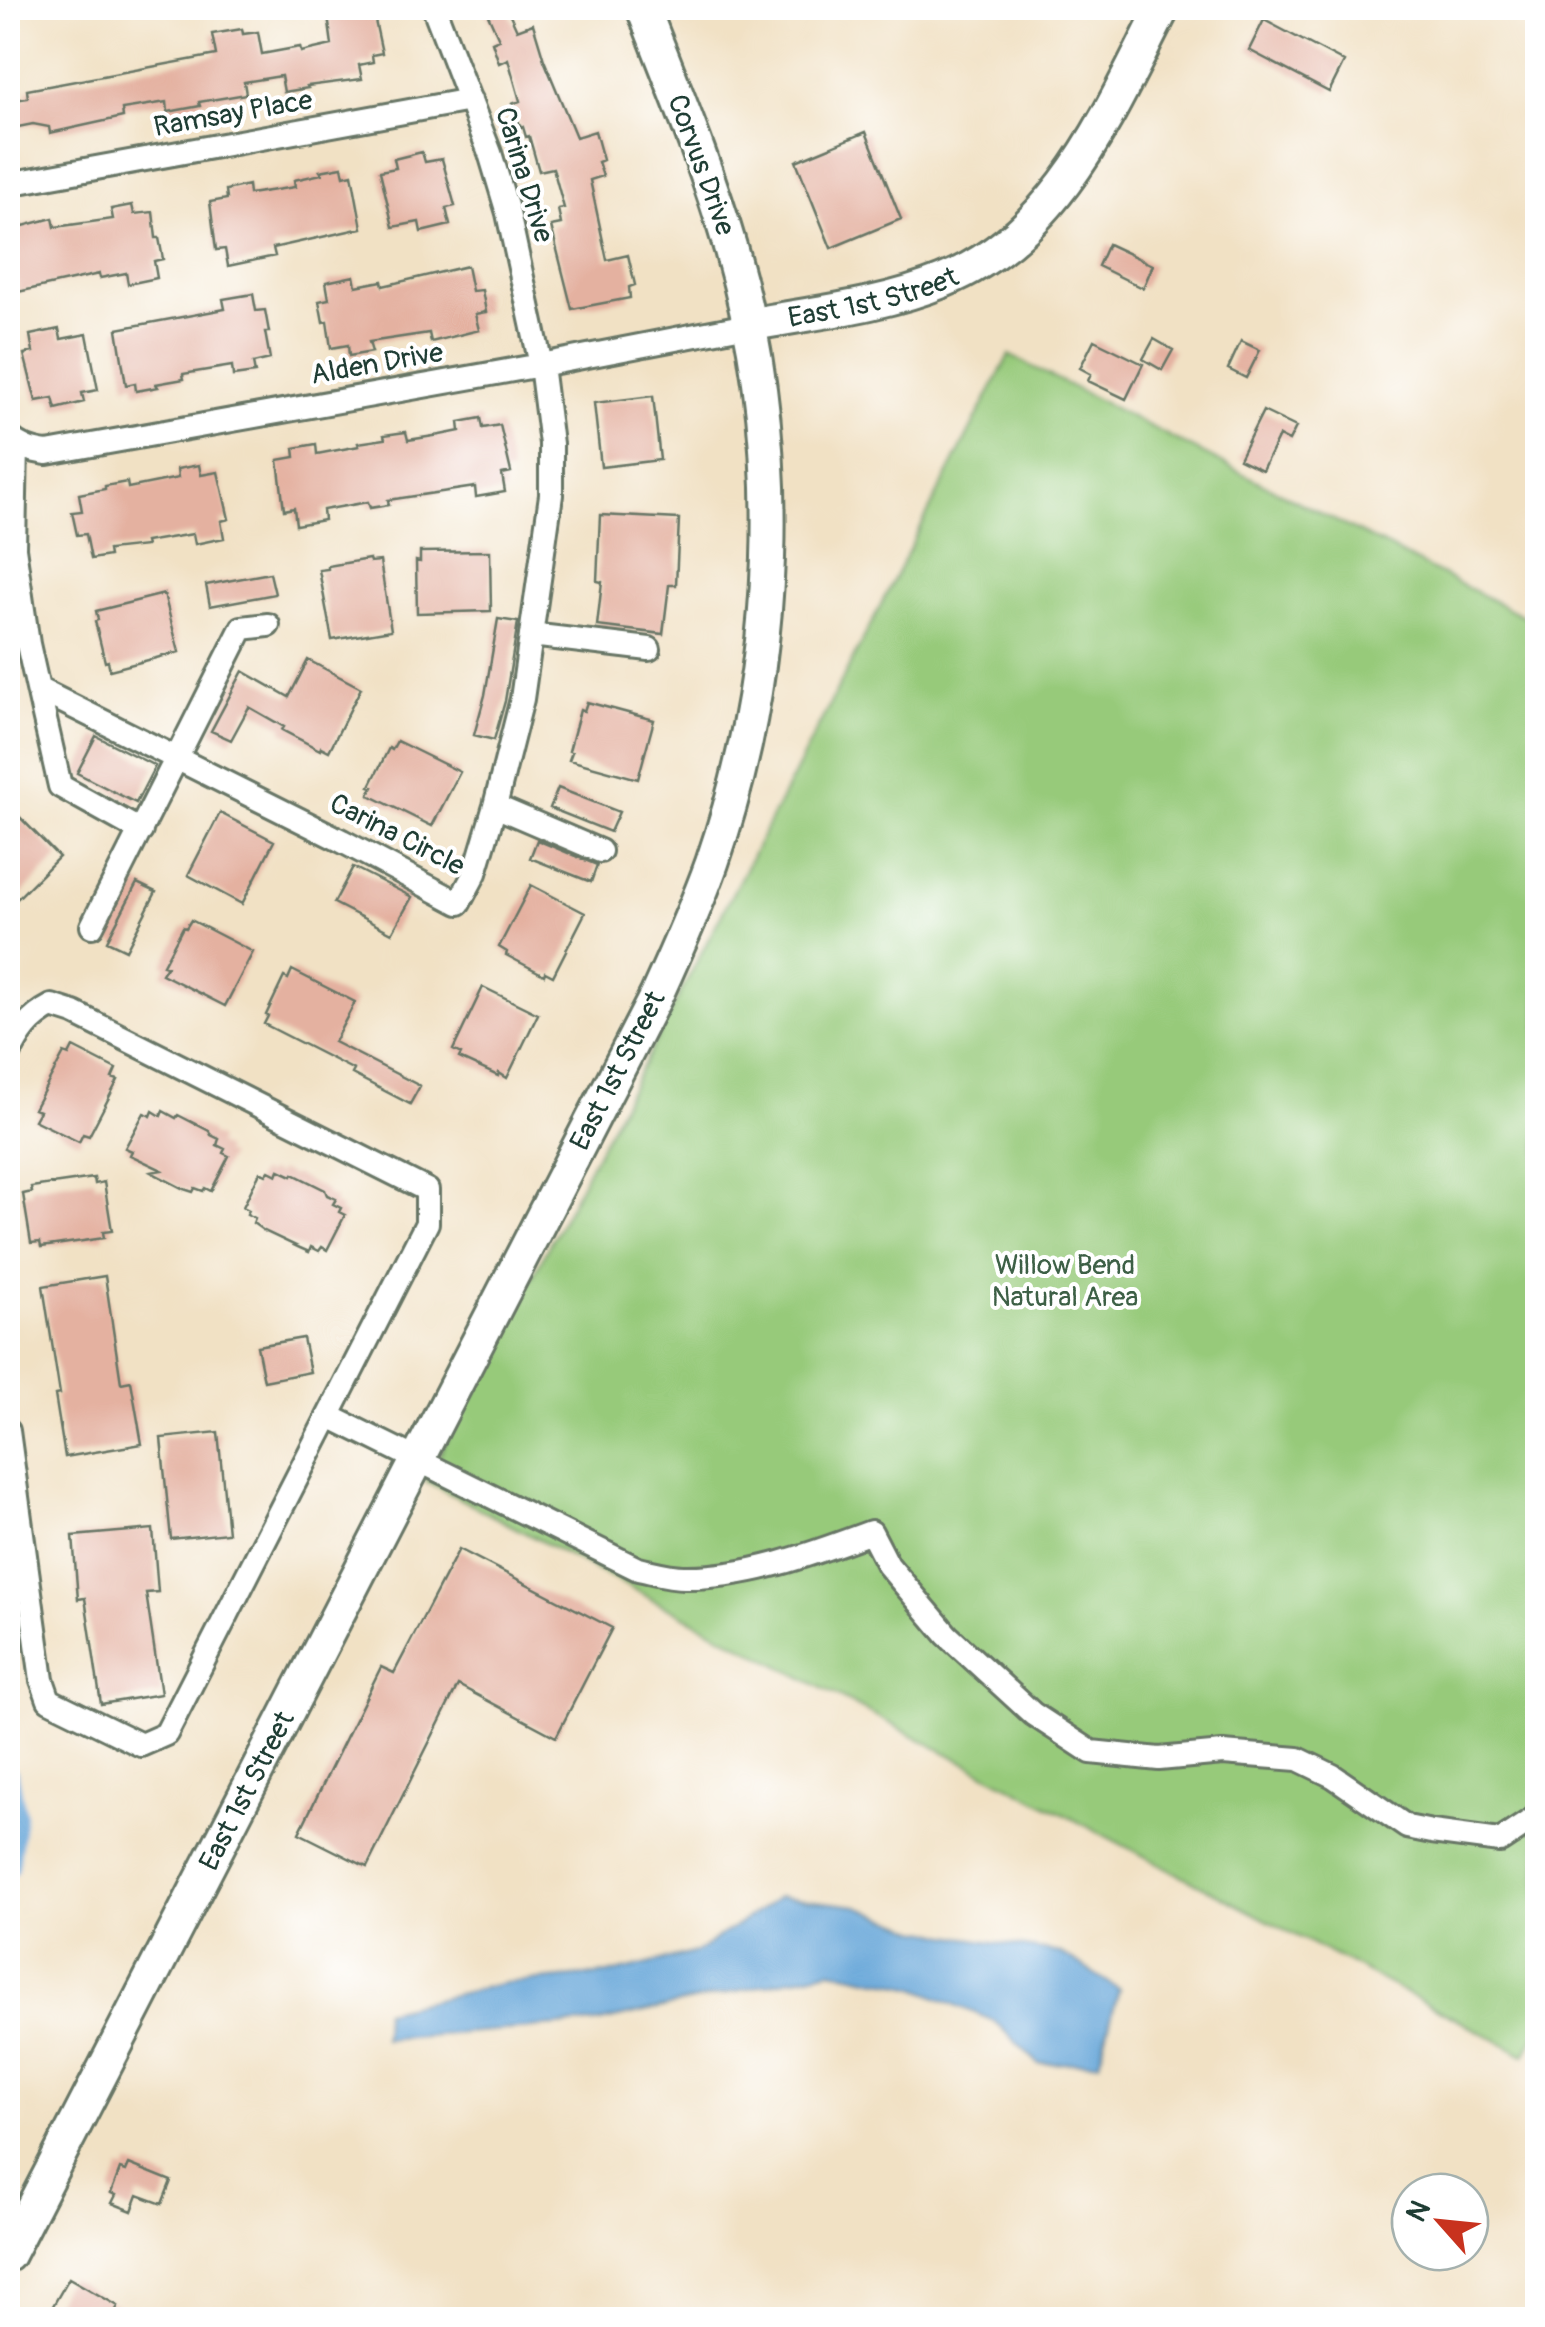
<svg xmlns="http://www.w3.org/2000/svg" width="1545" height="2327" font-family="Pangolin,sans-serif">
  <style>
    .green { fill: #97ca7a; stroke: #5b8457; stroke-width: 2.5 }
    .water { fill: #65a5d8; stroke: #427186; stroke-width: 2.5 }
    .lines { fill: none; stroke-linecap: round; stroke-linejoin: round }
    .canal { stroke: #65a5d8; stroke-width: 22 }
    .building { fill: #e4b1a0 }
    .street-casing { stroke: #687666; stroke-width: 28 }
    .secondary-casing { stroke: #687666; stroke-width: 38 }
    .street { stroke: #fff; stroke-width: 22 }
    .secondary { stroke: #fff; stroke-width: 32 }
    .labels { text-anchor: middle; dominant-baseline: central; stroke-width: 8; stroke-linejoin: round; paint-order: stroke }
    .street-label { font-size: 28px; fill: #1f3d34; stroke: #fff }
    .park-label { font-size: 28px; fill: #3d6046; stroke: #fff }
  </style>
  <rect width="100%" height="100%" fill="#fff"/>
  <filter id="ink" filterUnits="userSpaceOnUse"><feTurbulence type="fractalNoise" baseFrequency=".01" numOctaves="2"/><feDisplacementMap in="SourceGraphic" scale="20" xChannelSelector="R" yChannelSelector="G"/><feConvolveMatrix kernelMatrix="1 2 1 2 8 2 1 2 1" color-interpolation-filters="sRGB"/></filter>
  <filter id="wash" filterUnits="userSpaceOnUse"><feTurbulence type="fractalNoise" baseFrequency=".0048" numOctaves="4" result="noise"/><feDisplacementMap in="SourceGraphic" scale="40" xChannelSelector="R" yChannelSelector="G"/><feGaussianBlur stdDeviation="2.25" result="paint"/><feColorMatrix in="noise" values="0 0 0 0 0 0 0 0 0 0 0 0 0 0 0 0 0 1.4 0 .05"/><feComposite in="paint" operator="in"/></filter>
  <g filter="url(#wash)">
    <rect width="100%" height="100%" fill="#f1e1c4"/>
    <!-- green -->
    <path class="green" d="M1009 355 1537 623 1538 2031 1525 2055 426 1481 771 819Z"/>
    <!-- water -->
    <path class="water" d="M779 1897 858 1906 918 1930 1061 1953 1119 1989 1099 2062 1039 2064 994 2021 916 1988 831 1970 596 2023 383 2039 384 2011 504 1983 608 1974 697 1952Z"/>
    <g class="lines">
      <!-- canal -->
      <path class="canal" d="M8 1776 15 1814 8 1866"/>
    </g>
    <g id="blocks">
      <!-- building -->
      <path class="building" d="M485 8H507L517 30 533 24 544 60 576 137 595 131 603 160 598 162 603 176 590 180 607 260 628 255 635 285 629 287 630 298 572 309 551 226 561 224 558 209 564 208 553 168 539 171 529 136 526 137 523 127 521 128 512 104 520 101 508 59 499 63 492 42 499 39Z
        M366 11 374 16 382 53 372 55 373 62 359 65 362 79 307 86 308 88 284 92 281 76 244 82 246 94 199 102 200 106 168 112 167 102 122 109 123 117 50 133 49 127 33 124 8 129V101L28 98 27 90 216 55 212 34 242 29 243 34 258 32 262 54 300 47 301 52 332 45 328 16Z
        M1264 20 1344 62 1329 92 1249 50Z
        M866 132 901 219 831 248 796 161Z
        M422 152 425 162 442 159 455 206 446 208 450 225 421 232 419 222 393 227 380 171 396 168 394 159Z
        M342 167 344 176 352 174 362 228 273 248 275 256 228 266 225 249 216 250 210 202 227 199 226 190 248 185 249 194 295 187 294 180 322 174 320 171Z
        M132 205 134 214 153 212 156 238H159L163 259 154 261 157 278 128 284 126 273 100 278 99 274 18 292 14 266 8 267V230L53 218 55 227 113 219 111 209Z
        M1108 244 1153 265 1143 288 1098 266Z
        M467 266 472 291 482 290 486 312 475 314 479 330 431 342 429 333 369 342 372 352 349 356 348 345 331 348 327 321 323 322 319 301 329 299 326 282 354 276 356 286 382 281 383 286Z
        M253 294 256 311 265 310 269 332H265L270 359 253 363 255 373 233 376 232 366 183 374 184 379 156 384 158 387 136 391 135 383 126 385 117 329 225 309 223 299Z
        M59 329 61 339 87 334 98 390 82 393 84 402 56 409 53 398 36 401 24 354 33 352 30 335Z
        M1154 339 1173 350 1162 370 1143 359Z
        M1094 340 1143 364 1126 399 1088 381 1091 374 1080 368Z
        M1241 341 1260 350 1246 378 1228 369Z
        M653 396 660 460 601 467 594 403Z
        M1263 411 1296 427 1289 441 1279 436 1262 470 1239 459Z
        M481 418 483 428 500 425 511 472 502 474 505 492 476 497 475 487 388 500 389 505 370 508 368 502 323 510 324 520 296 525 294 508 284 510 278 460 295 457 294 448 316 444 317 454 359 446 358 443 385 439 384 435 406 432 408 440 440 435 460 431 459 422Z
        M199 465 201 475 218 472 229 519 221 521 224 538 195 544 193 534 145 542 146 546 108 550 109 556 91 559 86 534 77 535 72 512 82 511 79 494 105 489V486L127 482 128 488 178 478 177 469Z
        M600 515 679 519 676 585H669L663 634 597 626 602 582 597 581Z
        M490 551 491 611 417 613 416 561 420 562V552Z
        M369 559 370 562 380 561 391 630 332 640 319 570 328 569V566Z
        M270 573 275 594 210 606 206 585Z
        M164 594 179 652 110 670 108 661 105 662 95 621 98 620 96 611Z
        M498 619 518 622 505 701 494 740 474 735 485 695Z
        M308 660 361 688 329 751 321 747 320 750 282 730 284 727 249 707 231 740 211 731 243 671 289 697Z
        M587 702 654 720 638 779 569 760 572 752 569 751 580 710 584 711Z
        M96 736 155 766 136 803 77 773Z
        M397 741 460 772 432 826 369 795 373 787 370 786 389 748 392 750Z
        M558 788 619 812 610 832 550 808Z
        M8 805 59 857 16 900 8 891Z
        M220 813 274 841 242 904 188 875Z
        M537 840 597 865 591 882 530 858Z
        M353 867 412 897 392 933 334 903Z
        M137 883 156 892 126 950 107 941Z
        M531 885 585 913 553 976 545 972 544 975 506 955 507 952 499 947Z
        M191 920 253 952 225 1006 162 974 167 966 163 965 183 927 186 928Z
        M292 970 355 1002 334 1042 420 1086 410 1104 352 1074 354 1070 264 1024 268 1016 266 1015 284 977 288 979Z
        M483 987 538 1014 507 1078 499 1073 498 1076 459 1058 461 1054 453 1050Z
        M73 1047 116 1069 112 1078 118 1080 89 1136 83 1134 79 1142 34 1120 39 1111 34 1109 64 1053 69 1055Z
        M153 1111 161 1116 163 1111 176 1118 178 1115 209 1131 211 1135 219 1139 217 1145 225 1149 223 1153 229 1156 211 1191 205 1188 203 1191 195 1188 193 1192 184 1189 151 1172 162 1170 130 1155 132 1151 125 1148 144 1113 151 1116Z
        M279 1170 292 1176 293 1174 325 1190 327 1195 336 1199 333 1204 341 1208 339 1212 345 1215 327 1250 322 1247 319 1251 311 1247 309 1252 300 1248 264 1231 253 1223 255 1218 247 1214 249 1210 243 1207 260 1172 266 1175 269 1171 277 1175Z
        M94 1178 95 1184 104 1182 112 1231 103 1232 104 1238 41 1247 40 1242 31 1243 23 1194 32 1192 31 1187Z
        M105 1276 121 1383 131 1381 142 1444 65 1457 55 1395 60 1394 43 1286Z
        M303 1338 310 1372 264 1381 257 1346Z
        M218 1432 228 1533 171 1539 161 1438Z
        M153 1529 158 1592 146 1593 161 1694 101 1704 85 1598 78 1599 73 1536Z
        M459 1549 612 1628 556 1737 458 1685 367 1867 299 1833 381 1667 394 1673Z
        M129 2164 171 2181 162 2204 138 2195 132 2211 112 2203 116 2195 111 2193 120 2169 126 2171Z
        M69 2278 118 2306 111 2320H65L50 2311Z"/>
    </g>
  </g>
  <g filter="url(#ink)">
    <use href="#blocks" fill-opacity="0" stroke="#687666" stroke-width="2.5"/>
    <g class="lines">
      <defs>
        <path id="street" d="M8 184 470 100
          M8 436C20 447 31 451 47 453L541 365 748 325
          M16 444 14 548 28 644 38 689 342 841 459 903 475 873 495 806 522 699 551 495V444L541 365 508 213 490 153 434 8
          M531 635 649 649
          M38 689 60 786 141 831
          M495 806 600 851
          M92 926 242 628 268 625
          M8 1056C19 1033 29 1018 52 1006L74 1013 427 1190V1223L166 1734 141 1745 49 1700 42 1680 8 1431
          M329 1416 638 1569C653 1572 669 1577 684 1577 748 1578 812 1554 871 1532L888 1565 947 1635 1033 1714 1091 1752 1159 1759 1223 1753 1298 1759 1333 1776 1407 1827 1432 1832 1500 1841 1538 1816"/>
        <g id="secondary">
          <path id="s1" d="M748 325C812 313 882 306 943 281 1060 234 1109 112 1163 8"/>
          <path id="s2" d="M8 2255 656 996C676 952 696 908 712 863 779 669 788 448 731 250 707 167 674 88 643 8"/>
        </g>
      </defs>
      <!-- street casing -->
      <use href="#street" class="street-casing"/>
      <!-- secondary casing -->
      <use href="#secondary" class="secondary-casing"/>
      <!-- street -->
      <use href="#street" class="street"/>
      <!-- secondary -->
      <use href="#secondary" class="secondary"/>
    </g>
  </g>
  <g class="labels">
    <!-- street labels -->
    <g class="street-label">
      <text transform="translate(233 114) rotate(-10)">Ramsay Place</text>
      <text transform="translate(701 165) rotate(70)">Corvus Drive</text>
      <text transform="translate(524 175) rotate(73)">Carina Drive</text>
      <text stroke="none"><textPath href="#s1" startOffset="128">East 1st Street</textPath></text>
      <text transform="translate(377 364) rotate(-10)">Alden Drive</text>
      <text transform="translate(397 835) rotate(27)">Carina Circle</text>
      <text stroke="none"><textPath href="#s2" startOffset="1332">East 1st Street</textPath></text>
      <text stroke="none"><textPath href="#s2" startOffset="522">East 1st Street</textPath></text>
    </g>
    <!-- park labels -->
    <g class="park-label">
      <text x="1065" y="1265">Willow Bend<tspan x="1065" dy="32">Natural Area</tspan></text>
    </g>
  </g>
  <!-- margin -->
  <rect width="1545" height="2327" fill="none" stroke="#fff" stroke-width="40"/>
  <!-- north arrow -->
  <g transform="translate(1440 2222) rotate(297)"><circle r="48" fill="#ffffff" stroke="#a5b1ae" stroke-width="2.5"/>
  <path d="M0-8L18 38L0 25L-18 38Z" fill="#c8321e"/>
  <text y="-15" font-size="28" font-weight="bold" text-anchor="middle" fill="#1f3d34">N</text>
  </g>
</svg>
